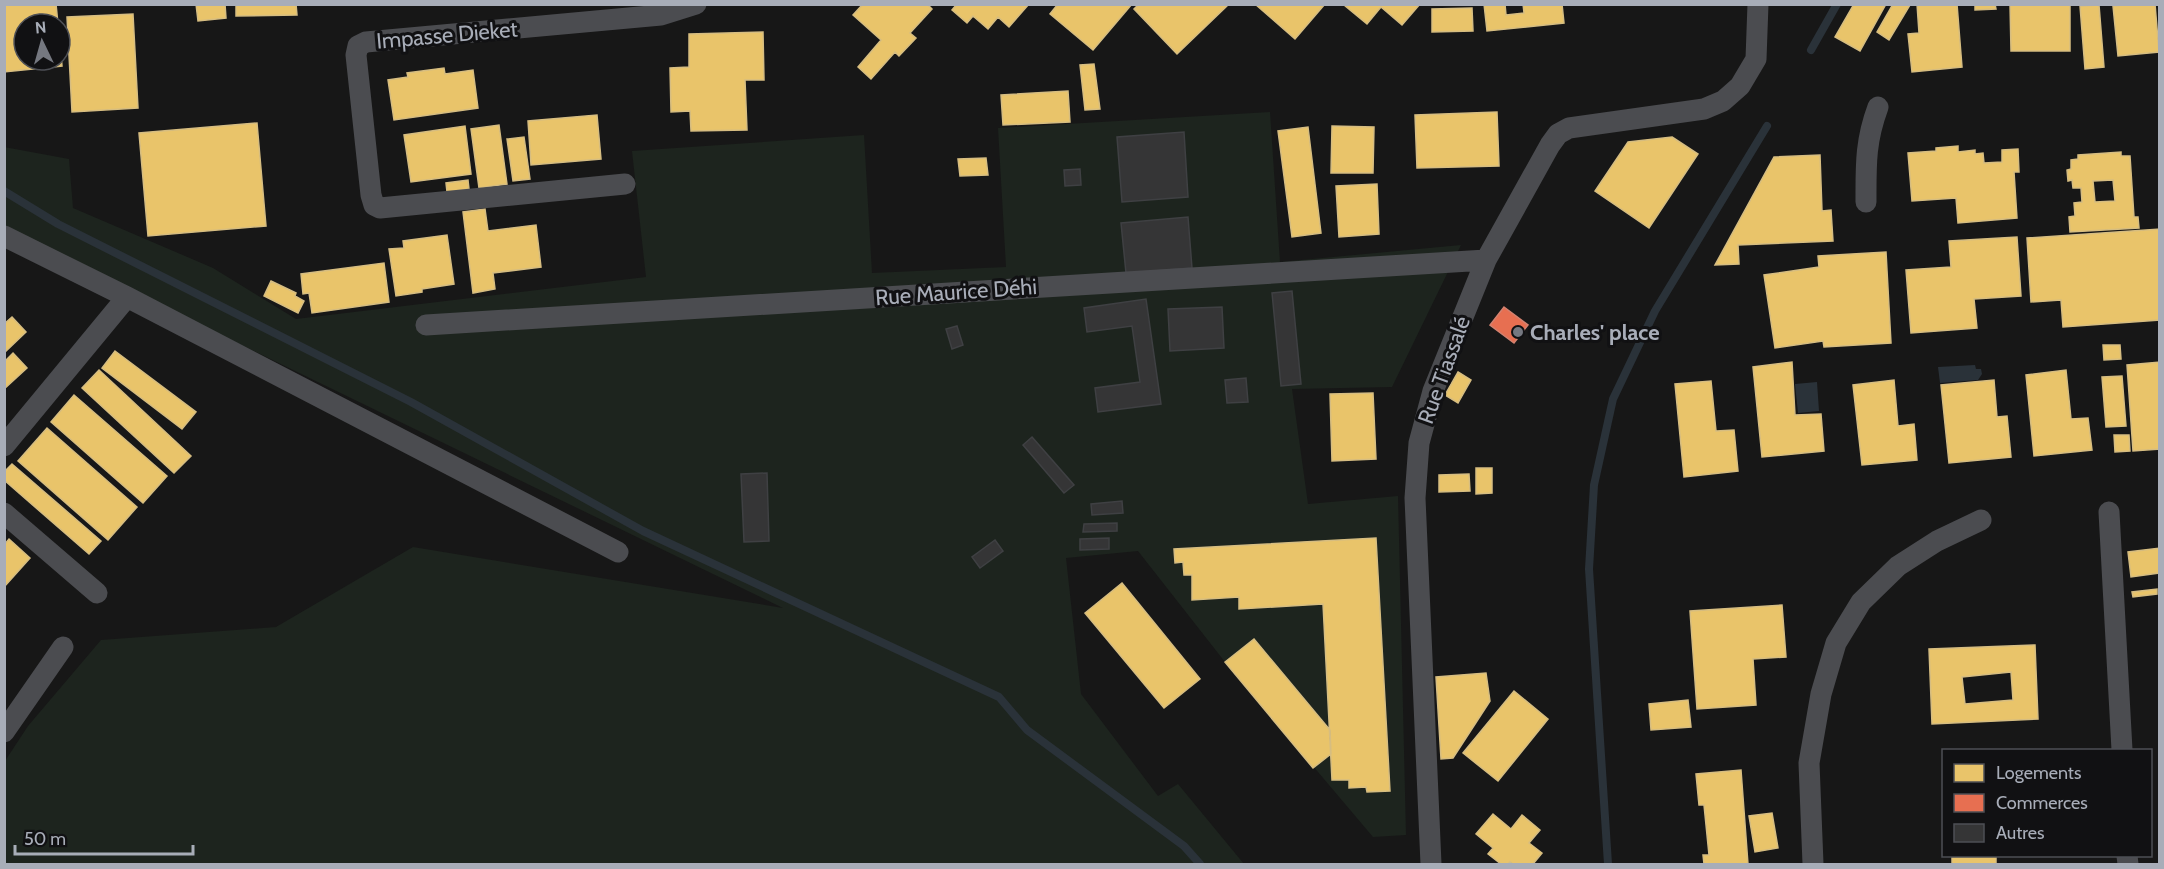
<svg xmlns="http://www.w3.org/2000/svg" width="2164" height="869" font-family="Cabin,sans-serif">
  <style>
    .green { fill: #1d241e }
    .water { fill: #2a3239 }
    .homes { fill: #e9c46a; stroke: #d6bd81; stroke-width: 1.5; fill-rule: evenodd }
    .shops { fill: #e76f51; stroke: #d48270; stroke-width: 1.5 }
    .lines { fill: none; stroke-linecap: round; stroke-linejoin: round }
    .stream { stroke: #2a3239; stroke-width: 8 }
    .building { fill: #353536; stroke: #3f4043; stroke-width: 1.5 }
    .minor { stroke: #4b4c50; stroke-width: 21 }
    .poi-dot { fill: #757880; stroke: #111113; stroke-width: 2 }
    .labels { text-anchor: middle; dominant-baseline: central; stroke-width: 6; stroke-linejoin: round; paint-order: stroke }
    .street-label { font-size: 22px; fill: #a8adb8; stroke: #111113 }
    .poi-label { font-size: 22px; font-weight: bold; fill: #a8adb8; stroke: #111113; text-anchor: start }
  </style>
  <rect width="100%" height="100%" fill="#171717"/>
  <!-- green -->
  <path class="green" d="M1270 112 1280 262 1461 245 1392 387 1292 389 1308 504 1398 496 1406 835 1373 837 1225 662 1138 551 1066 558 1081 694 1158 796 1178 784 1244 864H5V761L28 726 101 640 276 627 413 547 783 608 5 230 4 147 69 159 73 208 213 268 296 319 646 277 632 151 864 135 872 273 1006 267 998 128Z"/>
  <!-- water -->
  <path class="water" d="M1975 365 1976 369H1981L1982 374 1978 380 1940 383 1938 367Z
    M1817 382 1819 411 1798 413 1795 384Z"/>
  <!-- homes -->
  <path class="homes" d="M4 4H56L58 24H24V60H60V44L62 66 4 72Z
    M196 4H225L226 18 198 21Z
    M236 4H296L297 15 236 16Z
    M863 4H927L932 9 910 33 916 38 899 56 895 52 871 79 858 67 881 40 853 15Z
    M957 4H1029L1009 27 998 17 988 29 973 16 967 23 952 10Z
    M1058 4H1132L1093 50 1050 14Z
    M1139 4H1229L1177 54 1134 9Z
    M1255 4H1325L1295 39Z
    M1420 4 1402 25 1381 7 1367 24 1344 5Z
    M1484 4H1505L1506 15 1524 13 1523 4H1562L1564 23 1487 31Z
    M1854 4H1886L1860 51 1835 37Z
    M1893 4 1910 5 1889 40 1877 32Z
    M1917 4H1957L1962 67 1912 72 1908 34 1919 33Z
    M1975 4H1995L1996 9 1975 10Z
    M2010 4H2070V51H2011Z
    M2133 4H2155L2159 52 2118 56 2113 6Z
    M2099 5 2104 67 2085 69 2080 6Z
    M1472 8 1473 31 1432 32V9Z
    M133 14 138 108 72 112 67 17Z
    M763 32 764 80H745L747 130 691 131 690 111 671 112 670 68 689 67V34Z
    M1094 64 1100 109 1085 110 1080 65Z
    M444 68 445 74 473 70 478 108 394 120 388 80 408 77 407 73Z
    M1068 91 1070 122 1003 125 1001 95Z
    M1497 112 1499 166 1417 168 1415 115Z
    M597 115 601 159 531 165 528 121Z
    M257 123 266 226 148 236 139 133Z
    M499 125 507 184 479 188 471 129Z
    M465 126 471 174 411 182 404 135Z
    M1332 126 1374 127 1373 173H1331Z
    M1308 127 1321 233 1292 237 1278 131Z
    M524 137 530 179 513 181 507 139Z
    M1672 137 1698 154 1649 228 1595 191 1628 142Z
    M1958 146V152L1975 150V154L1983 153 1984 163 2002 162V150L2018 149 2019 172H2014L2017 218 1958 223 1956 198 1912 201 1908 153 1936 151V148Z
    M2121 152V156H2130L2134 217H2138L2139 228 2070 232 2069 217 2075 216 2074 203 2082 202 2081 188H2073L2072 180 2068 181 2067 170 2071 169V160L2078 159V155ZM2113 180 2115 201 2095 202 2093 181Z
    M1820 155 1822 211 1831 210 1833 241 1738 245 1739 264 1715 265 1774 157Z
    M986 158 988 175 960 176 958 159Z
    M468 180 469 189 447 192 446 183Z
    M1377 184 1379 234 1339 237 1336 186Z
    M485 209 488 231 536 225 541 267 493 273 495 289 473 293 463 212Z
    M2160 229V320L2063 327 2061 300 2031 302 2027 238Z
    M447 235 454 284 422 289V292L396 296 389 249 404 248 403 241Z
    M2017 237 2021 296 1974 299 1977 328 1911 333 1906 270 1951 267 1949 241Z
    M1886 252 1891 343 1824 347 1823 341 1775 348 1764 275 1819 267 1818 256Z
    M384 263 389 302 312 313 309 293 303 294 301 274Z
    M271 281 296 293 295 296 304 301 298 313 264 296Z
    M12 317 26 332 4 353V324Z
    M2103 345H2120L2121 359 2104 360Z
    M115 351 196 412 182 429 102 368Z
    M13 353 27 368 4 389V362Z
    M1792 362 1795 415 1821 414 1824 451 1762 457 1753 367Z
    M2160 362V449L2133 451 2127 365Z
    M99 370 191 456 174 473 82 388Z
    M2066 370 2071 419 2088 418 2092 450 2034 456 2026 375Z
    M1458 372 1471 380 1458 403 1445 395Z
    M2122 376 2126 426 2106 427 2102 377Z
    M1894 380 1898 426 1914 424 1917 460 1862 465 1853 385Z
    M1994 380 1997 417 2007 416 2011 457 1949 463 1941 385Z
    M1711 381 1716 431 1734 430 1738 471 1684 477 1675 384Z
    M1373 393 1376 459 1332 461 1330 394Z
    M74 395 167 476 143 503 51 422Z
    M47 428 137 507 108 540 18 461Z
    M2114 435H2129L2130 451 2115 452Z
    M12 464 101 541 89 554 4 480V472Z
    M1476 468H1492V493L1476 494Z
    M1469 474 1470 491 1439 492V475Z
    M1376 538 1390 791 1367 792 1366 787 1349 788V780H1332L1323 604 1239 609V597L1192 600V575H1184L1183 562 1175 563 1174 549Z
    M9 539 30 558 4 587V545Z
    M2160 548 2159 573 2131 577 2128 552Z
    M1122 583 1200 679 1164 708 1085 613Z
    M2157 589V594L2133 597 2132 592Z
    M1782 605 1786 657 1753 659 1756 705 1697 709 1690 611Z
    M1254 639 1330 730 1331 754 1313 768 1225 662Z
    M2035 645 2038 719 1932 724 1929 649ZM2011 672 2013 700 1965 704 1962 677Z
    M1486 673 1490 701 1453 758 1441 759 1436 677Z
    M1514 691 1548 719 1498 781 1463 753Z
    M1688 700 1691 727 1651 730 1649 704Z
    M1741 770 1748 864H1704L1703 855H1709L1704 805H1699L1696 774Z
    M1772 813 1778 848 1755 852 1749 816Z
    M1493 814 1511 829 1522 815 1540 830 1529 843 1542 853 1533 864H1513L1510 862 1508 864H1501L1488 854 1493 848 1476 834Z
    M1996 856V864H2016H1952V857Z"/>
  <!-- shops -->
  <path class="shops" d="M1504 307 1528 325 1514 343 1490 325Z"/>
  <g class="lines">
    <!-- stream -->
    <path class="stream" d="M1811 50 1837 4
      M4 191 58 224 411 402 643 531 999 697 1027 730 1184 846 1200 864
      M1608 864 1589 569 1594 485 1613 399 1655 311 1767 126"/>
  </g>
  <!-- building -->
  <path class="building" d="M1184 132 1188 197 1122 202 1117 137Z
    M1080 169 1081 185 1065 186 1064 170Z
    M1188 217 1192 268 1126 273 1121 223Z
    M1292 291 1301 384 1281 386 1272 293Z
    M1146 299 1161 404 1098 412 1095 388 1140 382 1132 326 1087 332 1084 308Z
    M1222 307 1224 348 1170 351 1168 309Z
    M957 326 963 345 952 349 946 329Z
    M1246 378 1248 402 1227 403 1225 380Z
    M1032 437 1074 485 1064 493 1023 445Z
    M767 473 769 541 744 542 741 474Z
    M1122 501 1123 513 1092 515 1091 504Z
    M1117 523V531L1083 532 1084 524Z
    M1109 538V549L1080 550V539Z
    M995 540 1003 551 980 568 972 557Z"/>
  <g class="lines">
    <!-- minor -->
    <path class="minor" d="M625 184 380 208 374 205 371 195 356 55 358 46 366 42 661 15 696 4
      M1866 202C1866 166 1865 142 1878 107
      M4 236 127 297 618 552
      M426 325 1486 260
      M4 446 127 297
      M2109 512 2122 750
      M4 513 97 593
      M4 732 63 647
      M2127 856 2128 864
      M1431 864 1415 498 1419 443 1433 391 1486 260 1550 145 1558 134 1569 128 1704 109 1723 101 1740 86 1756 59 1758 4
      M1813 864 1809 763 1821 694 1836 643 1861 602 1898 566 1937 541 1981 520"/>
  </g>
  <!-- markers -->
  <circle class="poi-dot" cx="1518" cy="332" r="6"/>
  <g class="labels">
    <!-- street labels -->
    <g class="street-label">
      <text transform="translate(447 35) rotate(-5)">Impasse Dieket</text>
      <text transform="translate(956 292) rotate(-4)">Rue Maurice Déhi</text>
      <text transform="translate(1444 370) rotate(-70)">Rue Tiassalé</text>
    </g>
    <!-- poi labels -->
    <g class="poi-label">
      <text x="1530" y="332">Charles' place</text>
    </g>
  </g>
  <!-- border -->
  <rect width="2164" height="869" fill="none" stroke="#a8adb8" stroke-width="12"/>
  <!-- legend -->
  <rect x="1942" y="749" width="210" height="108" fill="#111113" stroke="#4d4f55" stroke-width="1.5"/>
  <rect x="1954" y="764" width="30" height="18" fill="#e9c46a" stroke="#4d4f55" stroke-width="1.5"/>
  <text x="1996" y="779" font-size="18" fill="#a8adb8">Logements</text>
  <rect x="1954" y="794" width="30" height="18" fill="#e76f51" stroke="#4d4f55" stroke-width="1.5"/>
  <text x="1996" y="809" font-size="18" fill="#a8adb8">Commerces</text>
  <rect x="1954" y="824" width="30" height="18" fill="#353536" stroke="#4d4f55" stroke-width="1.5"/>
  <text x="1996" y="839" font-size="18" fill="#a8adb8">Autres</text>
  <!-- north arrow -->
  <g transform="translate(42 42) rotate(355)"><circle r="28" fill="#111113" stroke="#4d4f55" stroke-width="1.5"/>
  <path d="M0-4.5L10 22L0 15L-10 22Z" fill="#757880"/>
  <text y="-9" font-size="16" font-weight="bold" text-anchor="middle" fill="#a8adb8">N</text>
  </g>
  <!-- scale -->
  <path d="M15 845v9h178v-9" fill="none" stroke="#a8adb8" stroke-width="3"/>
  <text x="24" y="845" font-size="18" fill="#a8adb8" stroke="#111113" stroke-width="4.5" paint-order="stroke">50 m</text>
</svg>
